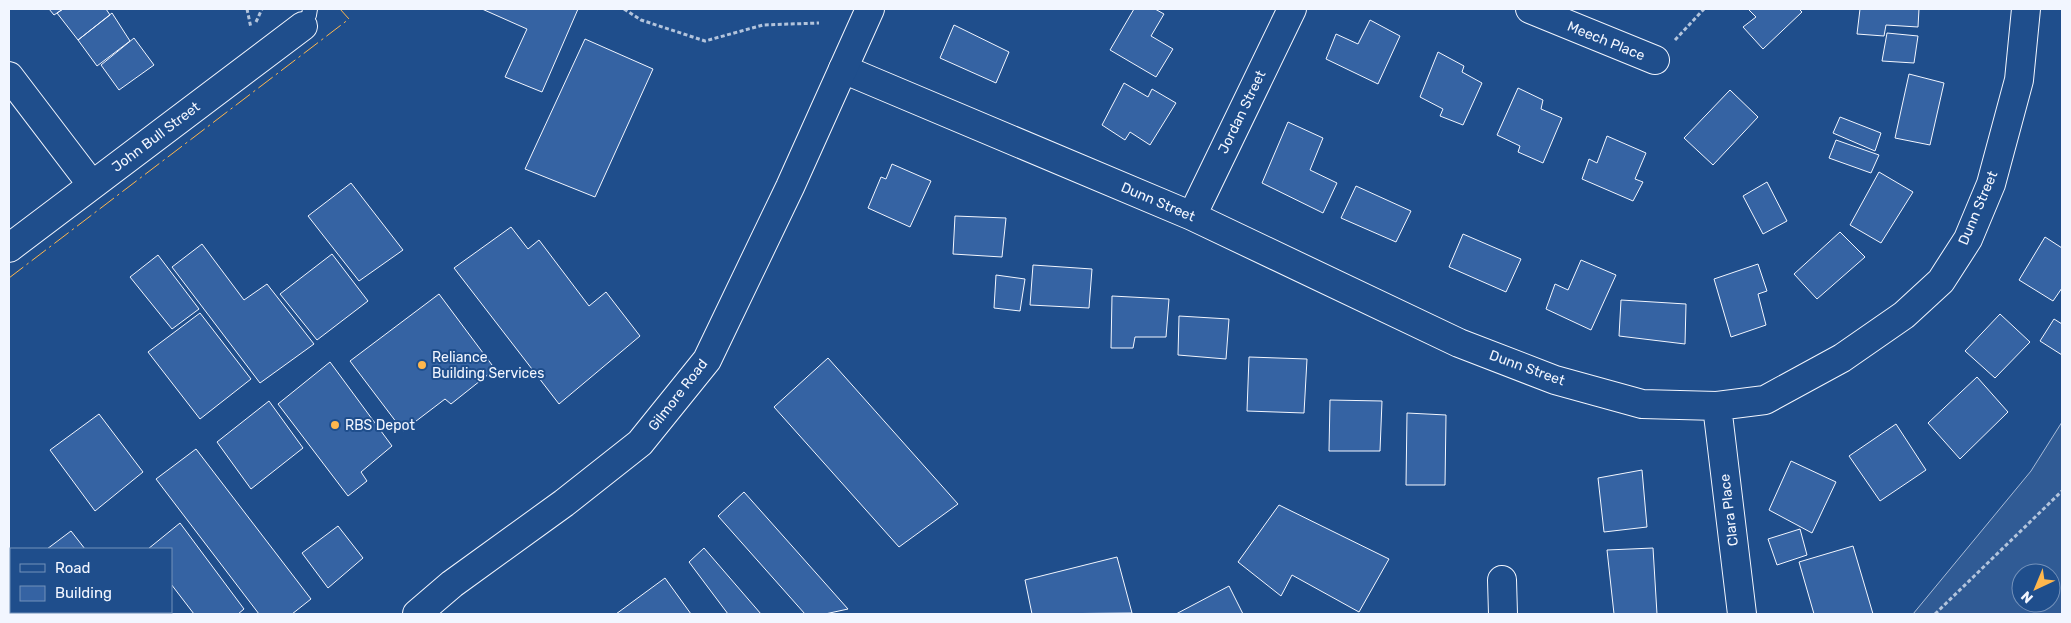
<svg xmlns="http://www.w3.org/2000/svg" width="2071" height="623" font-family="Rubik,sans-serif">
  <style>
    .built { fill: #305b95; stroke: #a8bbd7; fill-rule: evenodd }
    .building { fill: #3563a3; stroke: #f2f6ff }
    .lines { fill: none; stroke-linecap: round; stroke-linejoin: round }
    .lane-casing { stroke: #f2f6ff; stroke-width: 16 }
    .street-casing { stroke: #f2f6ff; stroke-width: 30 }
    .secondary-casing { stroke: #f2f6ff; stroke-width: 30 }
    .path { stroke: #b3c4dc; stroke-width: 3; stroke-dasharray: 4 2.5; stroke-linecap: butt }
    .lane { stroke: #1f4e8c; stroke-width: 14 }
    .street { stroke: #1f4e8c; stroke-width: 28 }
    .secondary { stroke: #1f4e8c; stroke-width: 28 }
    .power { stroke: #ffb74d; stroke-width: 1; stroke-dasharray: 18 4 2.5 4; stroke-linecap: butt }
    .poi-dot { fill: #ffb74d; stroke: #1f4e8c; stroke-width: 2 }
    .labels { text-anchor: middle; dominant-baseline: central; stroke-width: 4; stroke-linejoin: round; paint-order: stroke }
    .street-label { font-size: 14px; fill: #f2f6ff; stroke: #1f4e8c }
    .poi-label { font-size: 14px; fill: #f2f6ff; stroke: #1f4e8c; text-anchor: start }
  </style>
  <rect width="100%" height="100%" fill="#1f4e8c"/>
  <!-- built -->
  <path class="built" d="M2062 422V614H1913L2031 471ZM2021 573H2051V603H2021Z"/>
  <!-- building -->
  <path class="building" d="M49 9H63L54 15Z
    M63 9H106L110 15 78 40 57 13Z
    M482 9H578L542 92 505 77 527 29Z
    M1134 9H1155L1164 14 1151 36 1173 49 1156 77 1110 50Z
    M1748 9H1799L1802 12 1763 49 1743 27 1756 17Z
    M1860 9H1919L1918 27 1886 25 1884 36 1857 34Z
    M112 13 130 41 97 66 78 40Z
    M1370 20 1400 36 1378 84 1326 59 1336 34 1358 44Z
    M954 25 1009 52 996 83 940 58Z
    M1887 33 1918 36 1914 63 1882 61Z
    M134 38 154 65 119 90 101 65Z
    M585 39 653 69 595 197 525 169Z
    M1438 52 1464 66 1462 72 1482 83 1463 125 1440 116 1443 109 1420 97Z
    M1909 74 1944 83 1930 145 1895 138Z
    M1124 83 1148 97 1152 89 1176 103 1150 145 1130 132 1125 140 1102 125Z
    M1518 88 1543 100 1541 109 1562 118 1543 163 1518 152 1520 146 1497 135Z
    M1730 90 1758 117 1713 165 1684 138Z
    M1840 117 1881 133 1875 151 1833 133Z
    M1288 122 1323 138 1310 170 1337 183 1323 213 1262 183Z
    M1607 136 1646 153 1635 179 1643 182 1633 201 1582 179 1589 159 1597 163Z
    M1836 140 1879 155 1871 173 1829 158Z
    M892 164 931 181 910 227 868 208 881 177 886 179Z
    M1879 172 1913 192 1881 243 1850 225Z
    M1767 182 1787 221 1763 234 1743 196Z
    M351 183 403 250 359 281 308 216Z
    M1356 186 1411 211 1396 242 1341 218Z
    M955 216 1006 218 1002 257 953 254Z
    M511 227 528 249 539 240 589 306 606 292 640 336 559 404 454 268Z
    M1840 232 1865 257 1817 299 1794 274Z
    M1463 234 1521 259 1506 292 1449 267Z
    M2045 237 2062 248V288L2053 301 2019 280Z
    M202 244 244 300 267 284 314 344 260 383 172 267Z
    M332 254 368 301 317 340 280 294Z
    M158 255 199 309 172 329 130 277Z
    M1581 260 1616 275 1591 330 1546 309 1555 284 1568 290Z
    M1758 264 1767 291 1758 294 1766 325 1731 337 1714 279Z
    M1033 265 1092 269 1089 308 1030 305Z
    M996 275 1025 279 1020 311 994 308Z
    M439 294 495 369 451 404 445 399 403 431 350 361Z
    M1112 296 1169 299 1166 337H1135L1133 348H1111Z
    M1621 300 1686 304 1685 344 1619 336Z
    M200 313 251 379 200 419 148 352Z
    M2000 314 2030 342 1995 378 1965 351Z
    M1179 316 1229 319 1226 359 1178 355Z
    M2054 319 2062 324V355L2040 341Z
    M1249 357 1307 359 1304 413 1247 411Z
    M828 358 958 504 899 547 774 407Z
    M330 362 392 446 361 472 367 481 348 496 278 404Z
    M1977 377 2008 412 1960 459 1928 423Z
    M1330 400 1382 401 1380 451H1329Z
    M269 401 303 448 251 489 217 442Z
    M1407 413 1446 415 1445 485H1406Z
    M99 414 143 472 95 511 50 450Z
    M1896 424 1926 470 1880 501 1849 456Z
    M196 449 311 599 292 614H259L156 479Z
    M1791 461 1836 482 1812 533 1769 510Z
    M1642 470 1647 527 1604 532 1598 478Z
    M744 492 848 609 825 614H805L718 516Z
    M1279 505 1389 559 1359 612 1292 575 1281 596 1238 562Z
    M180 523 244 609 238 614H194L171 584V549H148Z
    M338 526 363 558 328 588 302 553Z
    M1800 529 1807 555 1777 565 1768 539Z
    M71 531 85 549H47Z
    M1853 546 1873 614H1814L1799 562Z
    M704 548 761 614H728L689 562Z
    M1653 548 1657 614H1614L1607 550Z
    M1117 557 1132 613 1032 614 1025 580Z
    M11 576V612H65L62 614H12L9 609V578Z
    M665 578 691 614H616Z
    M1229 586 1243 614H1176Z"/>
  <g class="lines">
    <defs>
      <path id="lane" d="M303 26 309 15 310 9"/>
      <path id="street" d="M1530 9 1655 60
        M843 69 1192 216 1459 343 1555 380 1642 404 1717 406 1765 400 1842 358 1904 315 1941 281 1968 239 1991 184 2019 80 2026 9
        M9 76 92 185
        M1192 216 1292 9
        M9 248 303 26
        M1717 406 1742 614
        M1502 580 1503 614"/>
      <path id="secondary" d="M417 614 452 584 564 503 640 443 707 360 790 187 870 9"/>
    </defs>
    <!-- lane casing -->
    <use href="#lane" class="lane-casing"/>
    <!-- street casing -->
    <use href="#street" class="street-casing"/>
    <!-- secondary casing -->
    <use href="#secondary" class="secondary-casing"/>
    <!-- path -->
    <path class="path" d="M247 9 251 28
      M624 9 641 20 705 41 763 25 819 23
      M256 22 262 9
      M1675 40 1704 9
      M1935 614 2062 491"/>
    <!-- lane -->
    <use href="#lane" class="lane"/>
    <!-- street -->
    <use href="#street" class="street"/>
    <!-- secondary -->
    <use href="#secondary" class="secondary"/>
    <!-- power -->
    <path class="power" d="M9 278 349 19 340 9"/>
  </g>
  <!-- markers -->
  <g class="poi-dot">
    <circle cx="422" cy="365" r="5"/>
    <circle cx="335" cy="425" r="5"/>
  </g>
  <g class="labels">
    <!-- street labels -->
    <g class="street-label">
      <text transform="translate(1606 41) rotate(22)">Meech Place</text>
      <text transform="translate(1242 112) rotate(-64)">Jordan Street</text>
      <text transform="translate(156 137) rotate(-37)">John Bull Street</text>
      <text transform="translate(1158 202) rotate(23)">Dunn Street</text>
      <text transform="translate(1978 208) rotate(-67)">Dunn Street</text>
      <text transform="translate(1527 368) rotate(20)">Dunn Street</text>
      <text transform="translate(678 395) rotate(-52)">Gilmore Road</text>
      <text transform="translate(1729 510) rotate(-97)">Clara Place</text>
    </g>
    <!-- poi labels -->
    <g class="poi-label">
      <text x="432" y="357">Reliance<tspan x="432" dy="16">Building Services</tspan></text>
      <text x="345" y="425">RBS Depot</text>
    </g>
  </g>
  <!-- border -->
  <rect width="2071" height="623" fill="none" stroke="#f2f6ff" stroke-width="20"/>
  <!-- legend -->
  <rect x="10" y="548" width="162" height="65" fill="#1f4e8c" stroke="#7391ba"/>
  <rect x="20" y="564" width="25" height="8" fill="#1f4e8c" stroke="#7391ba"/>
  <text x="55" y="573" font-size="15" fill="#f2f6ff">Road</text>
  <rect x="20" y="586" width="25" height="15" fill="#3563a3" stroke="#7391ba"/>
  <text x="55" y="598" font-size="15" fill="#f2f6ff">Building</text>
  <!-- north arrow -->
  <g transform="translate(2036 588) rotate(224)"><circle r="24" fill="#1f4e8c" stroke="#7391ba"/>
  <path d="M0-4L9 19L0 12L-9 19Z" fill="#ffb74d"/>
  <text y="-8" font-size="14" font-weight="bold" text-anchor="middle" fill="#f2f6ff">N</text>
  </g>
</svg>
